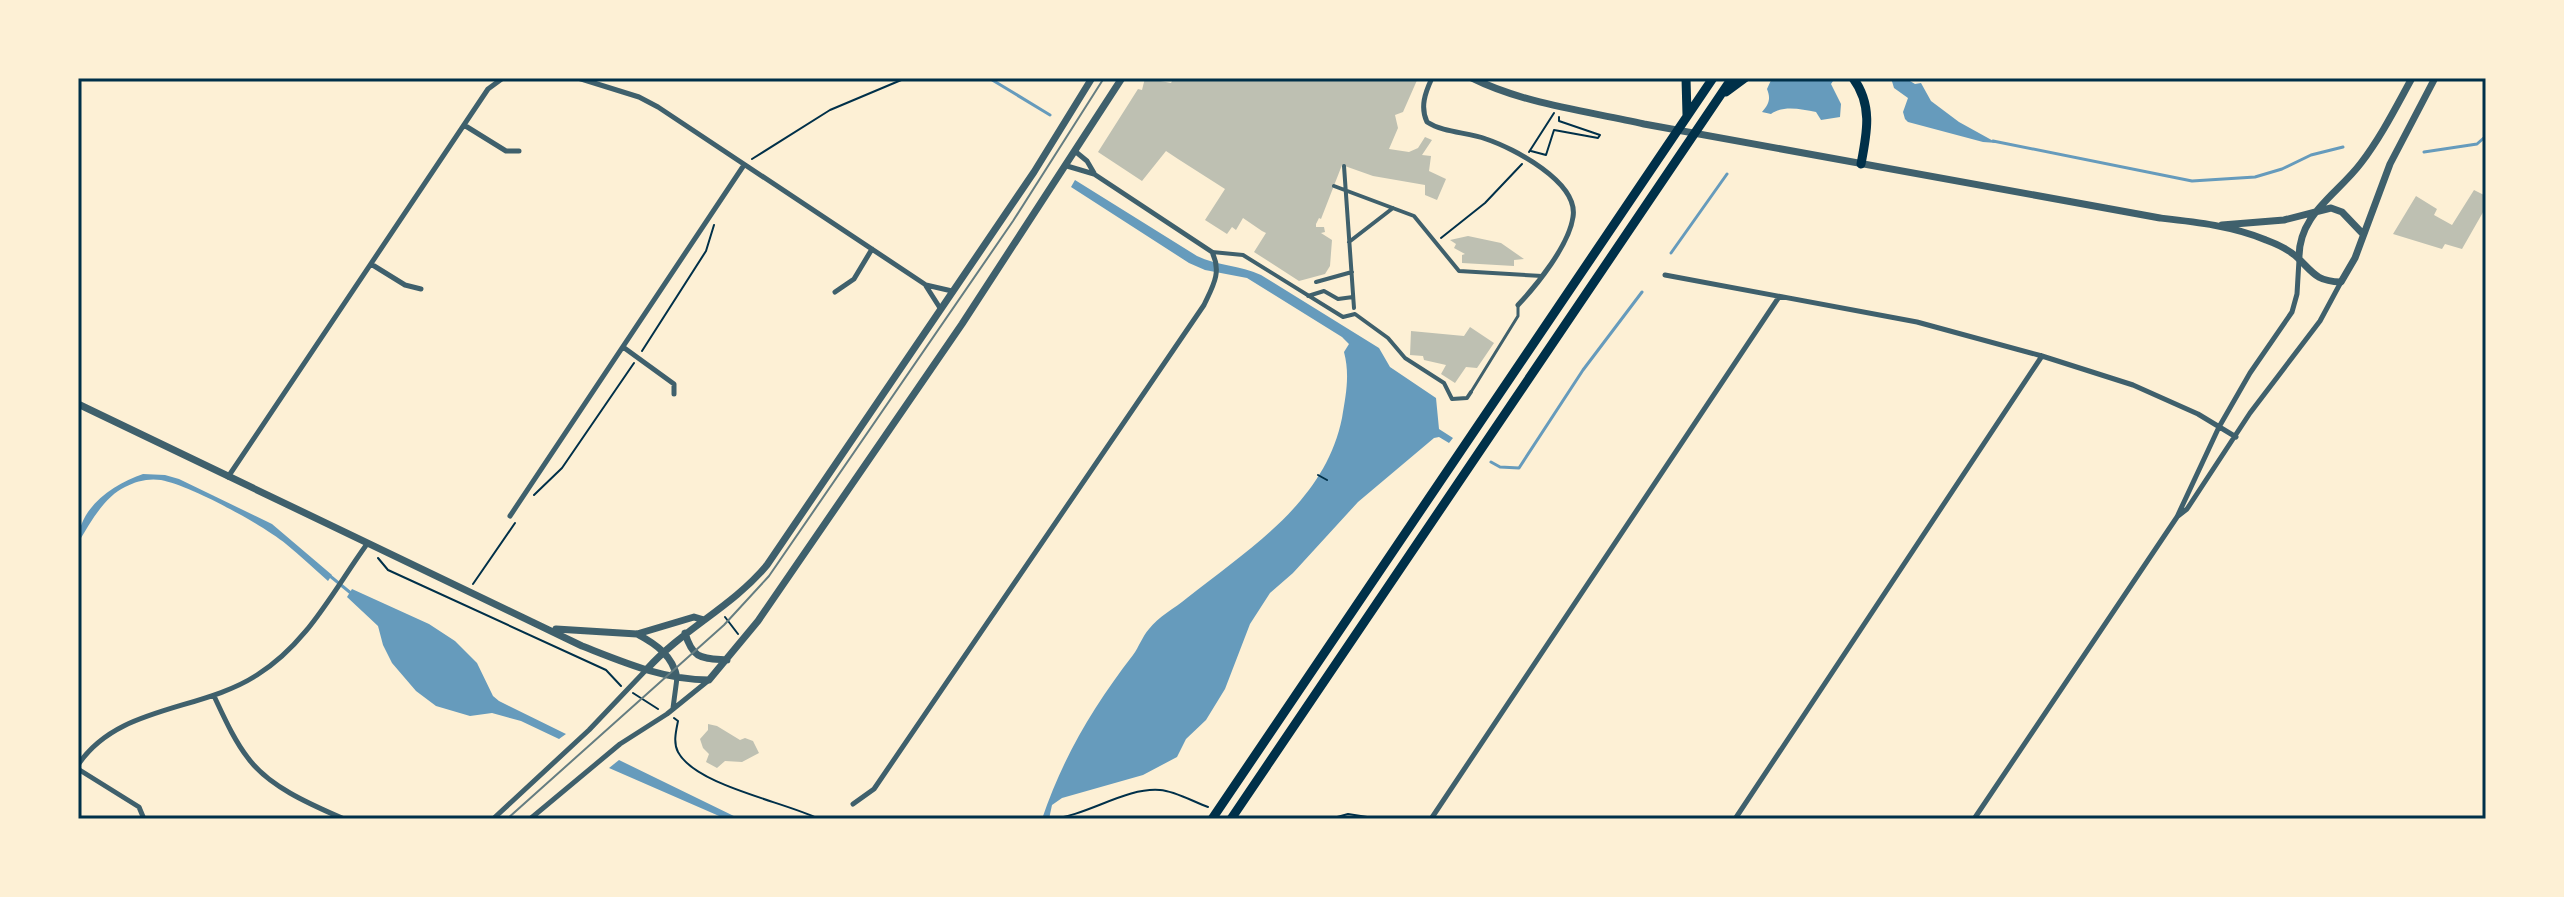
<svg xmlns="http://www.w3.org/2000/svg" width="2564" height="897" font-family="Poppins,sans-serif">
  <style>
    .water { fill: #669bbc }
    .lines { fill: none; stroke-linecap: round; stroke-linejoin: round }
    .stream { stroke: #669bbc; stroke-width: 3 }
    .building { fill: #bec0b2 }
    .path { stroke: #003049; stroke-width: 2 }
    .service { stroke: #3f606c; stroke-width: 3 }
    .pedestrian { stroke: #3f606c; stroke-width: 4 }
    .minor { stroke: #3f606c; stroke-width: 5 }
    .tertiary { stroke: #3f606c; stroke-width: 7 }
    .primary { stroke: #003049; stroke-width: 9 }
    .tram { stroke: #657d81; stroke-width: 2 }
    .neatline { fill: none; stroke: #003049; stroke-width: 3 }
  </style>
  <rect width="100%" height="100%" fill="#fdf0d5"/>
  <!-- water -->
  <path class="water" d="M1772 78H1831L1833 81 1831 84 1841 104 1840 117 1821 120 1816 112C1801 109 1783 105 1771 114L1762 112C1769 104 1771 99 1767 89Z
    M1891 78H1905L1915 84 1921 83 1931 101 1959 122 1997 143 1983 142 1908 122 1905 119 1903 112 1908 98 1894 88Z
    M1075 180 1197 256C1217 266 1240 265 1261 275L1379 348 1390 367 1436 398 1439 429 1453 438 1449 443 1439 437 1434 438 1358 502 1293 573 1270 593 1250 624 1225 689 1206 720 1186 739 1177 757 1143 775 1062 798 1052 805 1049 819H1042C1063 757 1093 707 1133 655 1139 647 1142 637 1149 629 1158 617 1175 608 1187 598 1250 548 1325 502 1342 418 1346 394 1350 375 1344 352L1349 344 1342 337 1247 278 1205 270 1189 263 1071 187Z
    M143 474 165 475 179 479 272 524 332 575 328 581C314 569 301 556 286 544 261 524 192 486 161 480 149 478 136 481 125 487 104 497 90 523 78 543 78 508 113 484 143 474Z
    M352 589 429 624 455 641 477 663 493 696 499 701 566 734 559 739 521 721 492 713 470 716 436 706 416 691 392 663 383 645 378 626 347 597Z
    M619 760 740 819H726L609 768Z"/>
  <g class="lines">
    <!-- stream -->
    <path class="stream" d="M989 78 1050 115
      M1993 141 2192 181 2255 177 2282 169 2311 155 2343 147
      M2424 152 2477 144 2486 136
      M1671 253 1727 174
      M1491 462 1500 467 1519 468 1583 370 1642 292
      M330 576 352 594"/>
  </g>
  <!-- building -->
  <path class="building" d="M1145 78 1171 83 1172 81 1164 78H1418L1403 112 1395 115 1398 128 1389 149 1409 152 1418 148 1425 137 1432 140 1422 155 1431 156 1429 171 1446 179 1437 200 1425 195V185L1373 176 1342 165 1321 219 1319 218 1316 224V227H1324L1325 232 1321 233 1332 240 1330 266 1325 274 1299 281 1254 252 1266 233 1262 231 1243 218 1236 230 1232 227 1227 234 1205 220 1225 189 1178 159 1166 151 1142 181 1098 152 1138 89 1142 90Z
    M2474 190 2486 196V207L2462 249 2445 244 2442 249 2393 234 2416 196 2437 209 2434 215 2452 225Z
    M1468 236 1501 243 1524 259 1514 260V266L1462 263V255L1465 254 1454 248 1456 244 1450 240Z
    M1470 327 1494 343 1477 368 1466 367 1455 383 1441 374 1446 365 1424 360 1423 356 1410 355 1411 331 1464 336Z
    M708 724 717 726 740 740 745 738 753 741 759 753 742 762 725 761 717 768 706 762 709 754 703 748 700 739 708 730Z"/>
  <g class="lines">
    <!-- path -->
    <path class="path" d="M1531 151 1546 155 1554 130 1598 138 1600 135 1559 121V117
      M1529 152 1554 113
      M752 159 830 110 906 78
      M1441 238 1485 203 1522 164
      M642 351 706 251 714 225
      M1318 475 1327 480
      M534 495 562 468 634 363
      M378 558 388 570 606 670 621 686
      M473 584 515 523
      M725 617 738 634
      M633 693 658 709
      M674 718 678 721C676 731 673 743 678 752 696 786 786 802 819 819
      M1049 819C1086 817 1125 787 1160 790 1175 791 1194 802 1208 807
      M1330 819 1348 814 1380 819"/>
    <!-- service -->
    <path class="service" d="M1471 392 1518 316V305"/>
    <!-- pedestrian -->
    <path class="pedestrian" d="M1344 166 1354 308
      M1334 186 1414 216 1459 271 1542 276
      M1349 242 1393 208
      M1212 252 1243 255 1343 317 1355 314 1388 338 1405 358 1444 383 1452 399 1467 398 1471 392
      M1316 282 1352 272
      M1308 296 1324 291 1338 299 1353 297"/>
    <!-- minor -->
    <path class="minor" d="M578 78 639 97 658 107 926 285 952 291
      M1432 78C1425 93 1420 107 1427 122 1444 133 1467 132 1486 139 1513 148 1579 182 1573 217 1569 245 1537 285 1518 305
      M464 125 506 151H519
      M1076 152 1087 161 1094 173
      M371 264 405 285 421 289
      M1665 275 1917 322 2042 356 2133 385 2198 414 2236 437
      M926 286 940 308
      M835 292 854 279 872 249
      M623 347 674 384V394
      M228 477 488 89 503 78
      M510 516 744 165
      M2178 516 2187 509 2250 413 2320 321 2341 282
      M214 696C224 717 234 740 248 758 269 787 312 805 344 819
      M673 708 677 678
      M78 765C118 705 200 712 257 675 307 644 333 591 367 544
      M78 769 139 807 144 819
      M853 804 874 789 1204 305C1213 286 1222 272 1212 252L1094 174 1067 166
      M493 819 589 730 646 670
      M530 819 620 744 667 714 709 680
      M1431 819 1779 297
      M1735 819 2042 356
      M1974 819 2177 517 2219 427 2250 373 2292 312 2297 294 2299 260"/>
    <!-- tertiary -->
    <path class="tertiary" d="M1472 78C1524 104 1587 111 1644 124L2160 218C2196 222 2233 226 2266 240 2277 244 2291 251 2299 259 2314 274 2317 281 2341 282L2355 258 2390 164 2435 78
      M2222 225 2284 220 2331 208 2342 212 2363 234
      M2299 259C2298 214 2337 195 2361 163 2381 137 2396 107 2412 78
      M78 404 582 646C623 662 664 680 709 680L758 621 962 324 1122 78
      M556 629 637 634 694 617 704 620
      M685 633C693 660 702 658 727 660
      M637 634C656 644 673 656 677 678
      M647 669C683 629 732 607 767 565L1034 172 1092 78"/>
    <!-- primary -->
    <path class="primary" d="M1686 78 1687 115
      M1853 78C1873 105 1867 133 1861 164
      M1726 92 1745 78
      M1212 819 1713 78
      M1231 819 1732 78"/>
    <!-- tram -->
    <path class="tram" d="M507 819 724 625 769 576 1013 221 1104 78"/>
  </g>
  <!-- border -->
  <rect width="2564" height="897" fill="none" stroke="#fdf0d5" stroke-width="160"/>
  <rect x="80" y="80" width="2404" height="737" class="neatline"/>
</svg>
